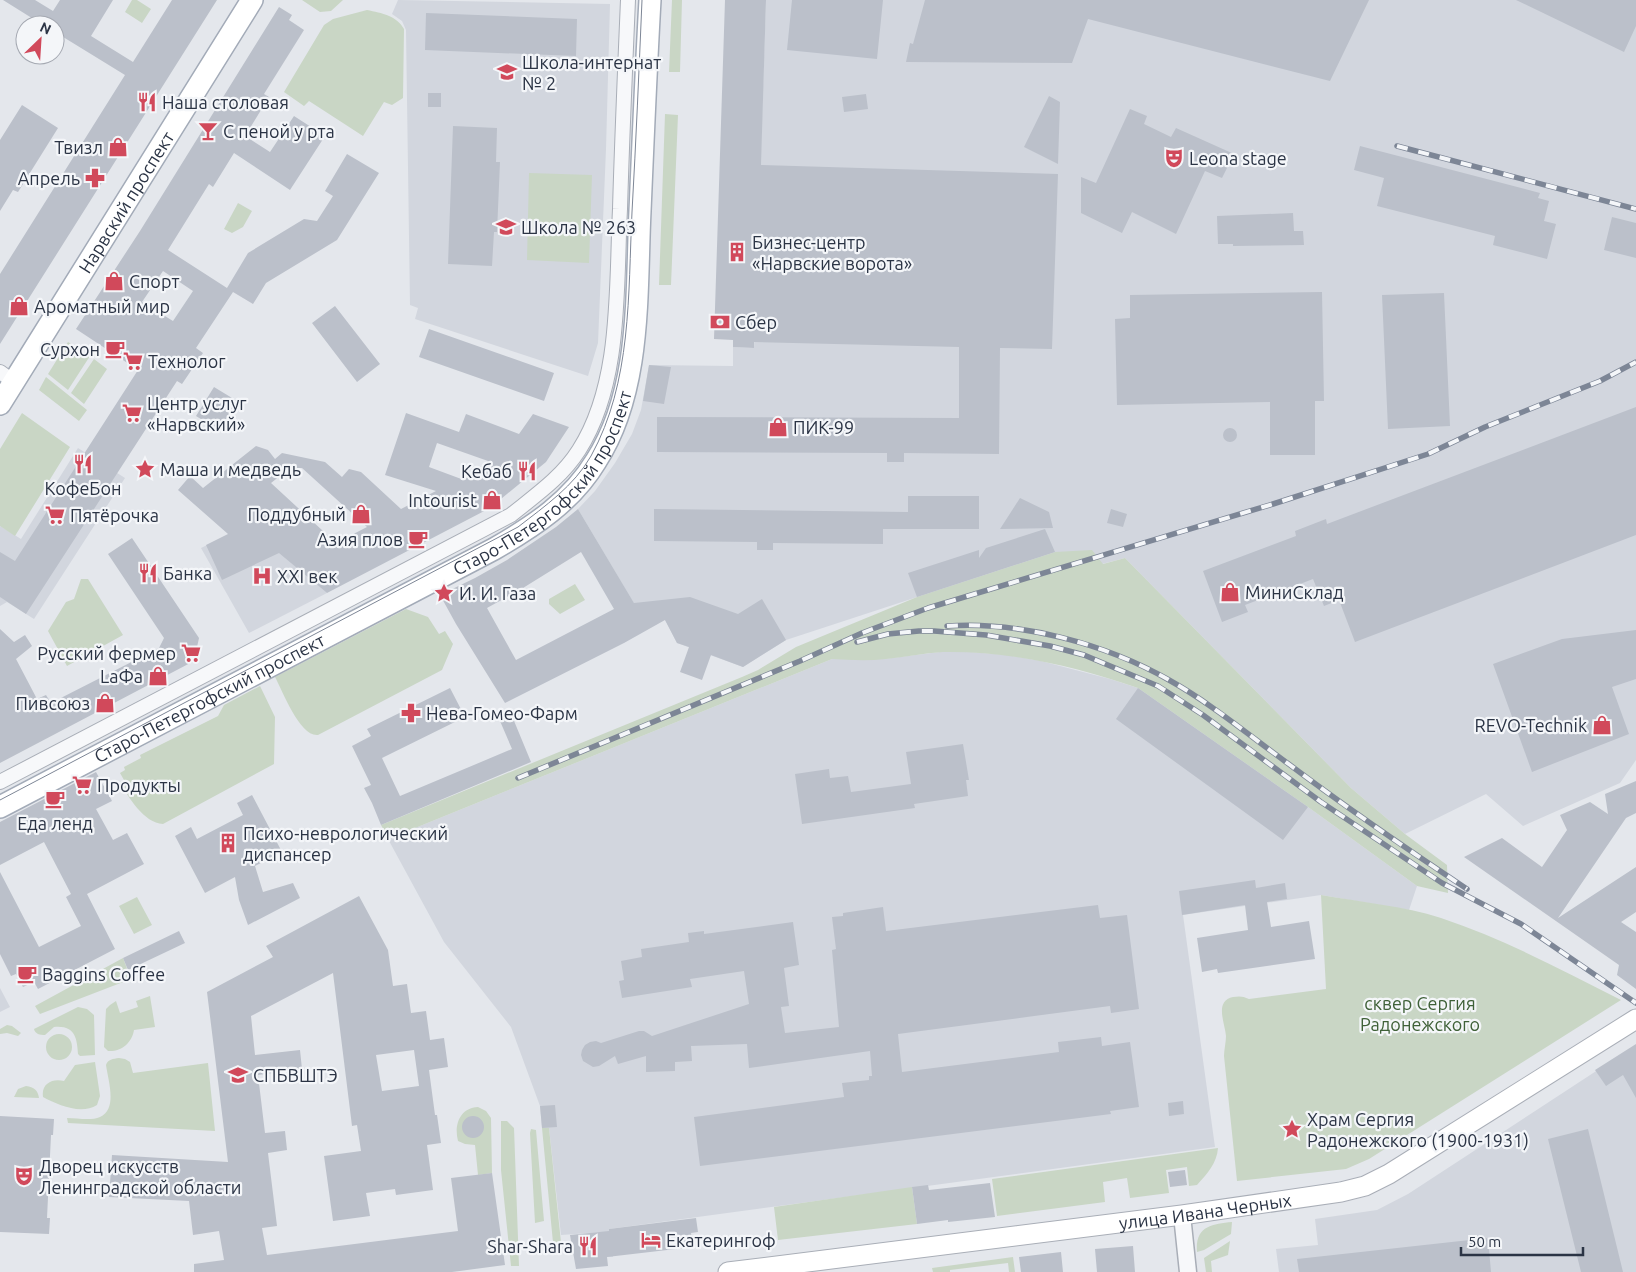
<svg xmlns="http://www.w3.org/2000/svg" width="1636" height="1272" font-family="Ubuntu,sans-serif">
  <style>
    .built { fill: #d2d6de }
    .green { fill: #c9d6c5 }
    .building { fill: #bbc0ca; fill-rule: evenodd }
    .lines { fill: none; stroke-linecap: round; stroke-linejoin: round }
    .minor-casing { stroke: #a9aeb7; stroke-width: 16 }
    .tertiary-casing { stroke: #a9aeb7; stroke-width: 19 }
    .secondary-casing { stroke: #a9aeb7; stroke-width: 21 }
    .primary-casing { stroke: #a3abb8; stroke-width: 24 }
    .minor { stroke: #f7f8fa; stroke-width: 14 }
    .tertiary { stroke: #f7f8fa; stroke-width: 16 }
    .secondary { stroke: #fff; stroke-width: 19 }
    .primary { stroke: #fff; stroke-width: 21 }
    .tram { stroke: #7d8696; stroke-width: 1 }
    .rail-casing { stroke: #7d8696; stroke-width: 5.5 }
    .rail { stroke: #f4f6f9; stroke-width: 4; stroke-dasharray: 11; stroke-linecap: butt }
    .labels { text-anchor: middle; dominant-baseline: central; stroke-width: 4.5; stroke-linejoin: round; paint-order: stroke }
    .poi-label { font-size: 18px; fill: #2b3445; stroke: #f4f6f9; text-anchor: start }
    .street-label { font-size: 18px; fill: #2b3445; stroke: #f4f6f9 }
    .park-label { font-size: 18px; fill: #3f6138; stroke: #f4f6f9 }
  </style>
  <rect width="100%" height="100%" fill="#e4e7ec"/>
  <!-- built -->
  <path class="built" d="M398 0 610 4 606 149 598 343 588 376 415 319 418 308 410 305 406 30 402 21 392 14Z
    M766 0H1636V760L1620 783 1523 826 1486 794 1405 834 1351 788 1125 558 1102 564 1055 552 786 640 743 667 677 643 663 616 645 622 578 509 595 491 615 463 632 434 641 410 649 365 733 366V347L754 348Z
    M78 448 125 478 34 619 7 602 0 606V526L21 539Z
    M248 525 327 593 249 633 201 548Z
    M940 652H971L1007 655 1041 661 1110 679 1138 688 1308 807 1417 886 1409 910 1321 895 1183 915 1215 1147 609 1229 613 1257H607L603 1232 561 1235 549 1128H542L540 1106 511 1027 444 942 388 839 832 659H883Z
    M0 988 10 1007 0 1012Z
    M1636 1045V1272H1279L1276 1249 1318 1245 1315 1219 1377 1210 1408 1194Z"/>
  <!-- green -->
  <path class="green" d="M132 0H137L151 9 142 23 125 12Z
    M302 0H343L331 11 320 12Z
    M672 0H682L680 72H669Z
    M367 10C382 13 397 16 404 29L403 98 392 105 384 102 363 136 309 101 304 106 284 92 324 25 333 19Z
    M665 114 678 115 671 285H659Z
    M529 173 592 175 589 263 527 260Z
    M238 203 252 211 243 227 232 233 224 229Z
    M68 342 90 356 68 390 48 374Z
    M94 359 107 369 84 404 71 393Z
    M46 377 87 410 79 421 39 390Z
    M22 413 70 447 15 536 0 526V449Z
    M1092 550 1103 564 1125 558 1351 788 1405 834 1447 865 1448 893 1417 886 1308 807 1138 688C1075 666 1010 651 943 652 924 653 905 657 886 659 868 661 850 660 832 659L388 839 381 825 742 677 758 670 796 647 917 597 1055 552Z
    M81 579H88L123 635 67 666 48 631 66 602 74 599Z
    M575 584 585 600 560 614 549 604V599Z
    M406 609 428 617 439 634 445 631 453 644 442 670 318 735C300 737 283 692 275 677Z
    M260 686 275 717 274 764 163 824C144 823 128 797 120 782L124 780 120 773 125 770 124 767 141 758 140 755 218 716 224 705Z
    M1321 895C1360 902 1404 906 1441 918 1504 939 1562 970 1621 1000L1369 1159 1346 1169 1237 1181 1224 1056C1224 1050 1226 1042 1226 1036 1225 1023 1214 1001 1233 997 1239 996 1243 996 1249 999L1326 989Z
    M137 897 152 925 134 934 119 906Z
    M123 958 131 979 40 1014 35 1006Z
    M150 996 155 1027 134 1030C132 1043 121 1052 108 1051L104 1047 106 1009 110 1005 116 1001 120 1013 138 1007 136 1001Z
    M78 1007 87 1009 94 1015 95 1055 80 1056 78 1054C77 1038 75 1025 54 1027L45 1035C40 1035 35 1034 34 1029Z
    M7 1025 12 1026 21 1033 18 1036 7 1033 0 1034V1029Z
    M46 1047a13 13 0 1 1 26 0a13 13 0 1 1-26 0Z
    M119 1058 125 1059 130 1062 133 1073 208 1063 215 1131 68 1123 67 1118C77 1118 91 1121 100 1117 118 1109 108 1080 106 1065 108 1059 113 1059 119 1058Z
    M95 1062 100 1096 97 1105C81 1115 58 1105 43 1097 41 1083 53 1078 64 1081L75 1065Z
    M26 1086C34 1087 38 1090 39 1098L14 1097 18 1089Z
    M478 1107 486 1111 491 1118 492 1173 478 1175 475 1145 465 1144 458 1141C454 1126 459 1108 478 1107Z
    M501 1121H507L514 1128 519 1266H511L501 1170Z
    M542 1128H549L562 1252 554 1253Z
    M531 1129 536 1130 544 1221 535 1223 530 1133Z
    M1218 1148C1217 1163 1207 1174 1197 1185L1189 1186 1187 1167 1166 1170 1169 1193 1130 1198 1127 1178 1103 1182 1105 1202 997 1216 992 1179Z
    M912 1187 917 1224 778 1240 774 1207Z
    M1232 1222 1231 1234 1204 1250 1197 1252C1195 1226 1212 1224 1232 1222Z
    M1230 1241 1228 1255 1211 1261 1212 1272H1206L1204 1258Z
    M1013 1257 1015 1272H1009L1008 1263 950 1270V1272H933L932 1268Z"/>
  <!-- building -->
  <path class="building" d="M3 0H35L53 11 60 0H113L91 36 133 62 172 0H217L0 344V274L125 75 55 32V25H43Z
    M725 0H766L761 165 1058 174 1052 349 1000 348 999 454 904 453V462H887V453L657 452V417L959 418V347L754 342V348L733 347V340L714 339Z
    M792 0H883L877 59 787 50Z
    M925 0H1369L1330 81 1088 19 1072 63 906 62 910 43 913 44Z
    M1516 0H1636V26L1624 52Z
    M279 7 292 15 289 20 304 30 264 94 269 97 245 136 270 152 294 116 325 136 290 190 234 153 213 187 209 184 168 250 227 288 248 253 304 219 317 221 333 196 325 191 347 154 379 173 337 240 266 283 253 304 233 292 196 348 203 353 182 384 177 381 26 614 0 597V552L15 561 138 370 76 329 140 231ZM163 271 193 291 173 321 142 302Z
    M426 13 577 19 576 56 425 50Z
    M428 93H441V107H428Z
    M866 94 868 109 844 112 842 97Z
    M1049 96 1060 102 1058 164 1024 147Z
    M22 105 58 128 18 192 13 190 0 211V140Z
    M1130 109 1147 116 1144 124 1171 137 1176 128 1234 154 1222 178 1205 171 1176 234 1132 212 1122 233 1081 213V177L1096 183Z
    M453 126 497 128 496 162H500L497 232H494L492 266 448 264Z
    M1360 146 1540 193 1538 198 1549 201 1544 221 1556 224 1547 259 1493 245 1495 236 1377 206 1384 178 1354 170Z
    M1293 213 1294 231H1303L1304 245 1233 246V244H1218L1217 216Z
    M1612 217 1636 223V258L1604 250Z
    M1322 292 1324 401H1315V455H1270V402L1117 405 1115 319 1130 318V295Z
    M1444 293 1450 426 1388 429 1382 295Z
    M335 306 380 364 357 382 312 323Z
    M429 329 554 373 544 401 419 357Z
    M649 365 671 367 664 404 643 401Z
    M214 387 237 401 219 430 196 416Z
    M1636 407V535L1355 642 1339 600 1324 606 1313 579 1245 605 1248 612 1222 622 1203 571 1296 536 1295 531 1326 519 1327 524Z
    M406 413 459 432 466 414 519 434 533 414 569 427 546 462 490 508 327 593 279 553 222 580 206 545 228 534 178 490 190 476 203 488 256 446 268 450 275 459 282 453 325 462 342 477 349 469 361 472 401 509 436 491 385 475ZM437 443 488 461 464 480 429 467ZM290 468H302L367 527 336 543 271 483Z
    M1223 435a7 7 0 1 1 14 0a7 7 0 1 1-14 0Z
    M908 496H979V529H883V544L773 543V550H757V542L654 541V509L908 512Z
    M1020 498 1049 512 1053 528 1000 529Z
    M578 509 634 603 690 597 738 614 762 599 786 640 743 667 711 655 702 680 680 672 689 647 677 643 665 620 624 643 505 703 456 624 440 595 475 578 507 560 556 527ZM581 552 614 609 516 660 487 608 523 588Z
    M1111 509 1127 514 1123 527 1107 523Z
    M1045 529 1055 552 917 597 908 573 979 550V558L986 548Z
    M132 538 199 638 194 661 0 763V629L14 642 25 635 32 646 16 659 37 699 46 695 51 703 159 648 164 638 108 554Z
    M1636 630V679L1612 687 1629 734 1532 772 1493 664 1562 639Z
    M450 688 465 717 382 758 400 796 512 749 500 721 512 716 531 762 381 825 372 803 364 788 371 785 352 746 371 736 367 729Z
    M1138 688 1308 807 1283 840 1116 719Z
    M963 744 969 780H966L968 796 914 804 915 808 802 824 795 774 829 769 830 778 848 776 851 792 911 784 906 752Z
    M96 772 112 801 96 809 113 840 127 833 144 864 87 894 115 949 38 989 34 982 23 987 16 974 11 976 0 954V872L39 947 81 926 66 897 71 894 44 842 0 865V822Z
    M1636 781V813L1626 818 1558 918 1636 867V912L1621 922 1636 932V989L1617 975 1619 965 1464 857 1502 838 1542 867 1567 830 1560 815 1590 802 1608 814 1605 794Z
    M252 795 282 852 255 866 263 892 293 883 300 898 248 925 239 900 235 877 205 893 175 836 191 827 197 839 243 815 237 803Z
    M1255 880 1256 888 1285 883 1287 899 1267 902 1271 927 1309 921 1315 959 1218 973 1217 969 1202 972 1197 938 1248 930 1245 905 1182 915 1179 891Z
    M359 896 388 950 393 986 407 984 411 1013 426 1011 430 1040 444 1038 448 1067 429 1070 435 1115H437L441 1143 427 1145 433 1190 396 1195 395 1189 366 1193 370 1216 333 1221 324 1156 361 1151 357 1125 352 1126 333 973 251 1016 255 1055 300 1050 302 1069 258 1075 265 1133 285 1131 287 1150 268 1153 277 1226 262 1228 267 1255 458 1231 451 1178 492 1173 505 1265 452 1272H194V1264L224 1260 219 1231 193 1235 189 1201 109 1197 112 1155 228 1162 207 992 273 957 266 946ZM414 1050 419 1086 382 1091 376 1055Z
    M1098 905 1100 918 1127 915 1139 1009 1111 1013 1110 1006 898 1034 902 1072 1059 1052 1058 1042 1101 1037 1102 1046 1130 1042 1139 1107 1110 1111 1111 1114 700 1166 694 1117 844 1097 842 1083 869 1080V1076H872L870 1051 749 1068 747 1044 691 1046 692 1061 675 1062V1071L646 1072V1056L618 1064 615 1056 599 1066 593 1067 583 1061 581 1055 582 1050 585 1045 590 1042 596 1041 601 1043 639 1031H644L652 1036 749 1004 744 971 690 979 692 987 622 998 619 981 624 980 621 961 642 957 641 949 689 942 688 933 704 931V934L793 922 799 965 784 968 789 1006 781 1007 785 1033 839 1027 832 950 836 949 832 917 843 916V913L883 907 886 931Z
    M179 931 185 943 128 970 123 958Z
    M1636 1044V1098L1623 1075 1606 1086 1595 1070Z
    M1183 1101 1184 1114 1169 1116 1168 1103Z
    M555 1105 557 1127 542 1128 540 1106Z
    M462 1127a11 11 0 1 1 22 0a11 11 0 1 1-22 0Z
    M0 1116 54 1119 53 1135H51L47 1218H50L49 1234 0 1232Z
    M1588 1129 1623 1272H1581L1548 1139Z
    M1185 1170 1187 1185 1170 1187 1168 1172Z
    M990 1183 995 1217 948 1222V1220L917 1224 912 1187 928 1185 929 1190Z
    M696 1218 698 1232 691 1233 693 1247 607 1257 608 1266 576 1269 570 1235 609 1231V1229Z
    M1488 1238 1491 1272H1299L1297 1259Z
    M1133 1246 1135 1272H1097L1095 1249Z
    M1061 1252 1063 1272H1021L1019 1257Z"/>
  <g class="lines">
    <defs>
      <path id="minor" d="M0 372 14 382
        M0 782 511 515C536 495 562 477 579 450 622 383 616 285 620 209 622 139 625 70 628 0"/>
      <path id="tertiary" d="M1182 1215 1188 1272"/>
      <g id="secondary">
        <path id="s1" d="M728 1272 1182 1215 1341 1192 1365 1186 1389 1174 1636 1019"/>
      </g>
      <g id="primary">
        <path id="s2" d="M0 404 252 0"/>
        <path id="s3" d="M0 807 494 549C534 526 572 501 596 461 642 390 636 293 640 211 643 141 646 70 650 0"/>
      </g>
    </defs>
    <!-- minor casing -->
    <use href="#minor" class="minor-casing"/>
    <!-- tertiary casing -->
    <use href="#tertiary" class="tertiary-casing"/>
    <!-- secondary casing -->
    <use href="#secondary" class="secondary-casing"/>
    <!-- primary casing -->
    <use href="#primary" class="primary-casing"/>
    <!-- minor -->
    <use href="#minor" class="minor"/>
    <!-- tertiary -->
    <use href="#tertiary" class="tertiary"/>
    <!-- secondary -->
    <use href="#secondary" class="secondary"/>
    <!-- primary -->
    <use href="#primary" class="primary"/>
    <!-- tram -->
    <path class="tram" d="M0 800 518 527C545 506 574 486 591 456 632 382 628 294 632 212 636 141 639 71 642 0"/>
    <defs>
      <path id="rail" d="M1397 146 1636 209
        M947 626C1021 621 1106 644 1169 680 1212 704 1250 736 1290 765 1347 808 1407 849 1467 889
        M857 642 888 634 919 631H934L986 635 1050 646 1084 655 1158 686 1203 715 1321 802 1442 883 1521 924 1636 1003
        M518 778 800 661 862 633 928 608 1273 504 1428 454 1485 427 1600 381 1636 362"/>
    </defs>
    <!-- rail casing -->
    <use href="#rail" class="rail-casing"/>
    <!-- rail -->
    <use href="#rail" class="rail"/>
  </g>
  <!-- icons -->
  <defs>
    <symbol id="school-bare" viewBox="-9 -9 18 18"><path d="M0-5L7-2L0 1L-7-2ZM-4 1L0 2.5L4 1V4Q0 6-4 4Z" fill="#d1495b" stroke="#f4f6f9" stroke-width="2.5" paint-order="stroke"/></symbol>
    <symbol id="restaurant-bare" viewBox="-9 -9 18 18"><path d="M-5-6h1v4h1v-4h1v4h1v-4h1v5L-1.5 .5V6h-2V.5L-5-1ZM5-6V6H3V1.5H1.5Q1.5-4 5-6Z" fill="#d1495b" stroke="#f4f6f9" stroke-width="2.5" paint-order="stroke"/></symbol>
    <symbol id="bar-bare" viewBox="-9 -9 18 18"><path d="M-6-5H6L.8 .8V4.5H3.5V6h-7V4.5H-.8V.8Z" fill="#d1495b" stroke="#f4f6f9" stroke-width="2.5" paint-order="stroke"/></symbol>
    <symbol id="shop-bare" viewBox="-9 -9 18 18"><path d="M-5-2.5h2.3a2.7 3.5 0 0 1 5.4 0H5L5.5 6h-11ZM-1.5-2.5h3a1.5 2.3 0 0 0-3 0Z" fill="#d1495b" stroke="#f4f6f9" stroke-width="2.5" paint-order="stroke"/></symbol>
    <symbol id="theatre-bare" viewBox="-9 -9 18 18"><path d="M-5-5.5Q0-4 5-5.5V0Q5 5 0 6Q-5 5-5 0ZM-3.3-2.5H-1v1.5H-3.3ZM1-2.5H3.3v1.5H1ZM-2.8 1Q0 5.5 2.8 1Z" fill="#d1495b" stroke="#f4f6f9" stroke-width="2.5" paint-order="stroke"/></symbol>
    <symbol id="pharmacy-bare" viewBox="-9 -9 18 18"><path d="M-2-6h4v4h4v4h-4v4h-4v-4h-4v-4h4Z" fill="#d1495b" stroke="#f4f6f9" stroke-width="2.5" paint-order="stroke"/></symbol>
    <symbol id="building-bare" viewBox="-9 -9 18 18"><path d="M-4-6H4V6H1V3H-1V6H-4ZM-2.5-4.3h1.7v1.8h-1.7ZM.8-4.3h1.7v1.8H.8ZM-2.5-1h1.7V.8h-1.7ZM.8-1h1.7V.8H.8Z" fill="#d1495b" stroke="#f4f6f9" stroke-width="2.5" paint-order="stroke"/></symbol>
    <symbol id="bank-bare" viewBox="-9 -9 18 18"><path d="M-6-4H6V4H-6ZM0-2.3a2.3 2.3 0 1 0 0 4.6a2.3 2.3 0 1 0 0-4.6Z" fill="#d1495b" stroke="#f4f6f9" stroke-width="2.5" paint-order="stroke"/></symbol>
    <symbol id="cafe-bare" viewBox="-9 -9 18 18"><path d="M-5.5-4.5H6V0H3Q3 3.5 0 3.5H-2.5Q-5.5 3.5-5.5 0ZM3-3.2v2h1.7v-2ZM-6 4.5H4V6H-6Z" fill="#d1495b" stroke="#f4f6f9" stroke-width="2.5" paint-order="stroke"/></symbol>
    <symbol id="supermarket-bare" viewBox="-9 -9 18 18"><path d="M-6-5.5h2.5l.6 2H6L4.5 2H-2.5L-4.4-4H-6ZM-1.5 3.2a1.3 1.3 0 1 0 .1 0ZM3 3.2a1.3 1.3 0 1 0 .1 0Z" fill="#d1495b" stroke="#f4f6f9" stroke-width="2.5" paint-order="stroke"/></symbol>
    <symbol id="sight-bare" viewBox="-9 -9 18 18"><path d="M0-6L1.8-2.2L6-1.7L2.9 1.2L3.7 5.4L0 3.3L-3.7 5.4L-2.9 1.2L-6-1.7L-1.8-2.2Z" fill="#d1495b" stroke="#f4f6f9" stroke-width="2.5" paint-order="stroke"/></symbol>
    <symbol id="hospital-bare" viewBox="-9 -9 18 18"><path d="M-5-5h3v3.5h4V-5h3V5h-3V1.5h-4V5h-3Z" fill="#d1495b" stroke="#f4f6f9" stroke-width="2.5" paint-order="stroke"/></symbol>
    <symbol id="university-bare" viewBox="-9 -9 18 18"><path d="M0-5L7-2L0 1L-7-2ZM-4 1L0 2.5L4 1V4Q0 6-4 4Z" fill="#d1495b" stroke="#f4f6f9" stroke-width="2.5" paint-order="stroke"/></symbol>
    <symbol id="hotel-bare" viewBox="-9 -9 18 18"><path d="M-6-4.5h1.5V1H6V5H4.5V3h-9V5H-6ZM-4 0a1.8 1.8 0 1 1 3.6 0ZM.5 0V-2.5h3Q6-2.5 6 0Z" fill="#d1495b" stroke="#f4f6f9" stroke-width="2.5" paint-order="stroke"/></symbol>
  </defs>
  <g fill-rule="evenodd">
    <use href="#school-bare" x="493" y="58" width="28" height="28"/>
    <use href="#restaurant-bare" x="133" y="88" width="28" height="28"/>
    <use href="#bar-bare" x="194" y="117" width="28" height="28"/>
    <use href="#shop-bare" x="104" y="133" width="28" height="28"/>
    <use href="#theatre-bare" x="1160" y="144" width="28" height="28"/>
    <use href="#pharmacy-bare" x="81" y="164" width="28" height="28"/>
    <use href="#school-bare" x="492" y="213" width="28" height="28"/>
    <use href="#building-bare" x="723" y="238" width="28" height="28"/>
    <use href="#shop-bare" x="100" y="267" width="28" height="28"/>
    <use href="#shop-bare" x="5" y="292" width="28" height="28"/>
    <use href="#bank-bare" x="706" y="308" width="28" height="28"/>
    <use href="#cafe-bare" x="101" y="335" width="28" height="28"/>
    <use href="#supermarket-bare" x="119" y="347" width="28" height="28"/>
    <use href="#supermarket-bare" x="118" y="399" width="28" height="28"/>
    <use href="#shop-bare" x="764" y="413" width="28" height="28"/>
    <use href="#restaurant-bare" x="69" y="450" width="28" height="28"/>
    <use href="#sight-bare" x="131" y="455" width="28" height="28"/>
    <use href="#restaurant-bare" x="513" y="457" width="28" height="28"/>
    <use href="#shop-bare" x="478" y="486" width="28" height="28"/>
    <use href="#shop-bare" x="347" y="500" width="28" height="28"/>
    <use href="#supermarket-bare" x="41" y="501" width="28" height="28"/>
    <use href="#cafe-bare" x="404" y="525" width="28" height="28"/>
    <use href="#restaurant-bare" x="134" y="559" width="28" height="28"/>
    <use href="#hospital-bare" x="248" y="562" width="28" height="28"/>
    <use href="#shop-bare" x="1216" y="578" width="28" height="28"/>
    <use href="#sight-bare" x="430" y="579" width="28" height="28"/>
    <use href="#supermarket-bare" x="177" y="639" width="28" height="28"/>
    <use href="#shop-bare" x="144" y="662" width="28" height="28"/>
    <use href="#shop-bare" x="91" y="689" width="28" height="28"/>
    <use href="#pharmacy-bare" x="397" y="699" width="28" height="28"/>
    <use href="#shop-bare" x="1588" y="711" width="28" height="28"/>
    <use href="#supermarket-bare" x="68" y="771" width="28" height="28"/>
    <use href="#cafe-bare" x="41" y="785" width="28" height="28"/>
    <use href="#building-bare" x="214" y="829" width="28" height="28"/>
    <use href="#cafe-bare" x="13" y="960" width="28" height="28"/>
    <use href="#university-bare" x="224" y="1061" width="28" height="28"/>
    <use href="#sight-bare" x="1278" y="1115" width="28" height="28"/>
    <use href="#theatre-bare" x="10" y="1162" width="28" height="28"/>
    <use href="#hotel-bare" x="637" y="1226" width="28" height="28"/>
    <use href="#restaurant-bare" x="574" y="1232" width="28" height="28"/>
  </g>
  <g class="labels">
    <!-- poi labels -->
    <g class="poi-label">
      <text x="522" y="62">Школа-интернат<tspan x="522" dy="21">№ 2</tspan></text>
      <text x="162" y="102">Наша столовая</text>
      <text x="223" y="131">С пеной у рта</text>
      <text x="103" y="147" text-anchor="end">Твизл</text>
      <text x="1189" y="158">Leona stage</text>
      <text x="80" y="178" text-anchor="end">Апрель</text>
      <text x="521" y="227">Школа № 263</text>
      <text x="752" y="242">Бизнес-центр<tspan x="752" dy="21">«Нарвские ворота»</tspan></text>
      <text x="129" y="281">Спорт</text>
      <text x="34" y="306">Ароматный мир</text>
      <text x="735" y="322">Сбер</text>
      <text x="100" y="349" text-anchor="end">Сурхон</text>
      <text x="148" y="361">Технолог</text>
      <text x="147" y="403">Центр услуг<tspan x="147" dy="21">«Нарвский»</tspan></text>
      <text x="793" y="427">ПИК-99</text>
      <text x="160" y="469">Маша и медведь</text>
      <text x="512" y="471" text-anchor="end">Кебаб</text>
      <text x="83" y="488" text-anchor="middle">КофеБон</text>
      <text x="477" y="500" text-anchor="end">Intourist</text>
      <text x="346" y="514" text-anchor="end">Поддубный</text>
      <text x="70" y="515">Пятёрочка</text>
      <text x="403" y="539" text-anchor="end">Азия плов</text>
      <text x="163" y="573">Банка</text>
      <text x="277" y="576">XXI век</text>
      <text x="1245" y="592">МиниСклад</text>
      <text x="459" y="593">И. И. Газа</text>
      <text x="176" y="653" text-anchor="end">Русский фермер</text>
      <text x="143" y="676" text-anchor="end">LаФа</text>
      <text x="90" y="703" text-anchor="end">Пивсоюз</text>
      <text x="426" y="713">Нева-Гомео-Фарм</text>
      <text x="1587" y="725" text-anchor="end">REVO-Technik</text>
      <text x="97" y="785">Продукты</text>
      <text x="55" y="823" text-anchor="middle">Еда ленд</text>
      <text x="243" y="833">Психо-неврологический<tspan x="243" dy="21">диспансер</tspan></text>
      <text x="42" y="974">Baggins Coffee</text>
      <text x="253" y="1075">СПБВШТЭ</text>
      <text x="1307" y="1119">Храм Сергия<tspan x="1307" dy="21">Радонежского (1900-1931)</tspan></text>
      <text x="39" y="1166">Дворец искусств<tspan x="39" dy="21">Ленинградской области</tspan></text>
      <text x="666" y="1240">Екатерингоф</text>
      <text x="573" y="1246" text-anchor="end">Shar-Shara</text>
    </g>
    <!-- street labels -->
    <g class="street-label">
      <text stroke="none"><textPath href="#s2" startOffset="238">Нарвский проспект</textPath></text>
      <text stroke="none"><textPath href="#s3" startOffset="641">Старо-Петергофский проспект</textPath></text>
      <text stroke="none"><textPath href="#s3" startOffset="236">Старо-Петергофский проспект</textPath></text>
      <text stroke="none"><textPath href="#s1" startOffset="481">улица Ивана Черных</textPath></text>
    </g>
    <!-- park labels -->
    <g class="park-label">
      <text x="1420" y="1003">сквер Сергия<tspan x="1420" dy="21">Радонежского</tspan></text>
    </g>
  </g>
  <!-- north arrow -->
  <g transform="translate(40 40) rotate(25)"><circle r="24" fill="#f4f6f9" stroke="#a4a8b1"/>
  <path d="M0-4L9 19L0 12L-9 19Z" fill="#d1495b"/>
  <text y="-8" font-size="14" font-weight="bold" text-anchor="middle" fill="#2b3445">N</text>
  </g>
  <!-- scale -->
  <path d="M1461 1247v8h122v-8" fill="none" stroke="#2b3445" stroke-width="2.5"/>
  <text x="1468" y="1247" font-size="15" fill="#2b3445" stroke="#f4f6f9" stroke-width="4" paint-order="stroke">50 m</text>
</svg>
